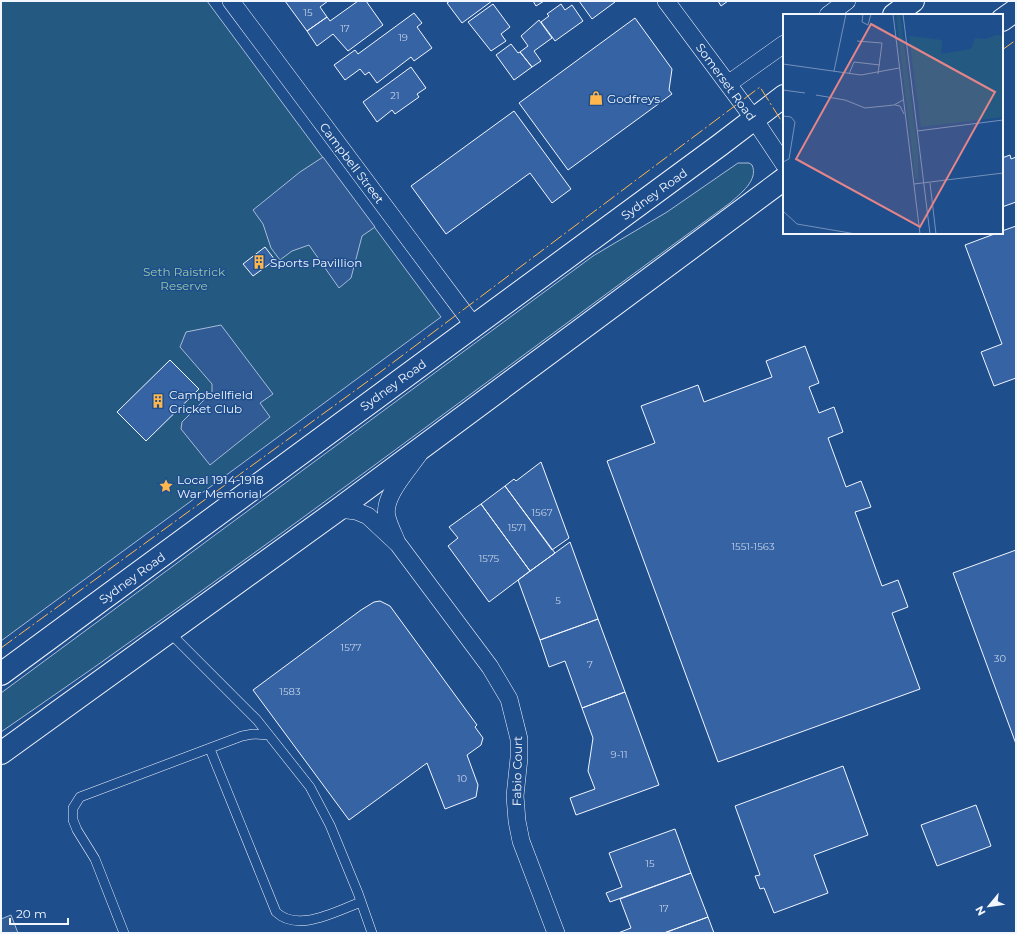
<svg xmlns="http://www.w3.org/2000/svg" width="1017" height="934" font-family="Montserrat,sans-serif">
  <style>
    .green { fill: #245a82; stroke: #a8bbd7 }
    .parking { fill: #305b95; stroke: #a8bbd7 }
    .building { fill: #3563a3; stroke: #f2f6ff }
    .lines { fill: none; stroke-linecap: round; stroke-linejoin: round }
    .lane-casing { stroke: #f2f6ff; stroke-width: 10 }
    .street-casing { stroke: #f2f6ff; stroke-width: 18 }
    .highway-casing { stroke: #f2f6ff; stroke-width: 24 }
    .lane { stroke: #1f4e8c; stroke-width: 9 }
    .street { stroke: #1f4e8c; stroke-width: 17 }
    .highway { stroke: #1f4e8c; stroke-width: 22 }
    .power { stroke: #ffb74d; stroke-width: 1; stroke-dasharray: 14 3 2 3; stroke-linecap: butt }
    .labels { text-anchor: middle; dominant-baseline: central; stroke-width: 3; stroke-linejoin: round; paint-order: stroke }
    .number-label { font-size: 10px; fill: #c3d1e8 }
    .street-label { font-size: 12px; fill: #f2f6ff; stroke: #1f4e8c }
    .poi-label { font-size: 12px; fill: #f2f6ff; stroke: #1f4e8c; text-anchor: start }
    .park-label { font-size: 12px; fill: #97c8a6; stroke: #1f4e8c }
    .inset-road { fill: none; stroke: #7391ba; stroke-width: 1 }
    .view { fill: #e38589; fill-opacity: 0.15; stroke: #e38589; stroke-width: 2 }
    .inset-edge { fill: none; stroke: #f2f6ff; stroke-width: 2 }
  </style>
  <rect width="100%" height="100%" fill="#1f4e8c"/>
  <!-- green -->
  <path class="green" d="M1 1H207L441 317 1 641Z
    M738 163H749L752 165C759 180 740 194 730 203 488 380 249 562 1 732V693L593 256 667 212Z"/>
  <!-- parking -->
  <path class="parking" d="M323 157 375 227 362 236 351 278 339 288 309 245 292 251 280 260 271 248 263 224 253 210 300 172Z
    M221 325 273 394 260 403 270 417 210 465 181 429 182 422 212 392V384L180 347 186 332Z
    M11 915 18 933H1V919Z"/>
  <!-- building -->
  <path class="building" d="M285 1H328L320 7 327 17 307 31Z
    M358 1H366L383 25 348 51 333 34 317 46 307 31 327 17 330 21Z
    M450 1H492L462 23 447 3Z
    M533 1H544L536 6Z
    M579 1H615V2L592 19Z
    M718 1H728L721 6Z
    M493 4 510 27 501 34 506 41 491 51 468 22Z
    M561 4 565 10 572 5 583 21 555 41 541 22 549 16 547 14Z
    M414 13 422 23 417 27 432 48 414 61 411 57 377 83 369 72 365 75 360 69 345 80 334 65 355 50 358 54Z
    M635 18 672 69 669 90 672 94 568 170 519 103Z
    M539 20 552 38 534 51 541 61 532 67 520 52 528 46 521 36Z
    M511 44 518 53 520 52 532 67 514 80 496 55Z
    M411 67 426 88 417 94 419 97 395 114 392 110 377 122 363 102Z
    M514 111 571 189 552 203 530 173 446 234 411 186Z
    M1010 155 1011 159 1016 157V202L1002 207V158Z
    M1016 226V378L994 386 981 352 1002 344 965 245 997 233H1002V231Z
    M265 247 275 260 253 276 243 264Z
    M805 346 819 383 809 387 819 413 834 407 843 432 828 438 846 487 861 481 871 507 855 512 882 586 898 580 908 607 892 613 920 689 718 762 607 461 655 443 641 406 698 385 704 402 772 377 766 361Z
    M170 360 199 389 146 441 117 412Z
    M541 462 569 538 552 550 505 486 514 479 516 481Z
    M505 486 555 553 530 571 481 504Z
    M481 504 530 571 489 602 448 546 458 538 449 527Z
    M570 542 598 619 540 640 518 580Z
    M1016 550V744L953 573Z
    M380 601 390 606 477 725 475 727 483 738 481 745 467 755 478 785 476 797 445 809 427 763 349 820 253 690 361 610 374 602Z
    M598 619 625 692 582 708 565 661 549 667 540 640Z
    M625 692 659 785 576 815 570 798 595 789 588 771 593 738 582 708Z
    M843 766 868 835 814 855 828 893 774 913 764 888 760 889 755 876 760 875 735 806Z
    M976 805 991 846 937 866 921 825Z
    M675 829 691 873 610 902 606 893 622 887 609 853Z
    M691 873 708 917 664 933H618L631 928 620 899Z
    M708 917 714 933H664Z"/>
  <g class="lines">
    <defs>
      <path id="lane" d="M169 632 257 720 310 787 330 825 358 893 372 933
        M210 749 276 912C298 933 336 911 361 902
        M124 933 95 859 77 830 73 820V808L80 797 242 736 253 734 269 735"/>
      <path id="street" d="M231 1 474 326
        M666 1 754 119 784 164
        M828 15 847 1
        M728 84 784 44
        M339 509 356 511 368 516 398 544 490 667 509 699 519 739V758L515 796 517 821 521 841 556 933
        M396 540C393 533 389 525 387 517 382 497 408 470 419 454"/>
      <path id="highway" d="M894 15 913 1
        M1002 20 1016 10
        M1 674 720 145 784 96
        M1 753 339 509 784 179"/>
    </defs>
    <!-- lane casing -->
    <use href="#lane" class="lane-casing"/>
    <!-- street casing -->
    <use href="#street" class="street-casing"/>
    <!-- highway casing -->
    <use href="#highway" class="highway-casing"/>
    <!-- lane -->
    <use href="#lane" class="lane"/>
    <!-- street -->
    <use href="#street" class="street"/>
    <!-- highway -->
    <use href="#highway" class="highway"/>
    <!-- power -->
    <path class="power" d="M1002 50 1016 40
      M1 648 375 376 760 87 784 125"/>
  </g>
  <!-- icons -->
  <defs>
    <symbol id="shop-bare" viewBox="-9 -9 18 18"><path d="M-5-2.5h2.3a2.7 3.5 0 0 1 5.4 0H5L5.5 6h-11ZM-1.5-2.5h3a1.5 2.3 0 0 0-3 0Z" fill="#ffb74d" stroke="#1f4e8c" stroke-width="2.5" paint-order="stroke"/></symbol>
    <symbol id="building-bare" viewBox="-9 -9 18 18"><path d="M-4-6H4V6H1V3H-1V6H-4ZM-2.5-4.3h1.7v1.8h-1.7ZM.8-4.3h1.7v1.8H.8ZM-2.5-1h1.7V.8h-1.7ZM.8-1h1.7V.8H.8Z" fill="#ffb74d" stroke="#1f4e8c" stroke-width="2.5" paint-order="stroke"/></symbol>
    <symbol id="sight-bare" viewBox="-9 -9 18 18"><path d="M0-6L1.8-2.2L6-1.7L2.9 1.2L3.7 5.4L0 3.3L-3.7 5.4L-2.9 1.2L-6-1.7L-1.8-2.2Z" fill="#ffb74d" stroke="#1f4e8c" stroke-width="2.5" paint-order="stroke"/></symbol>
  </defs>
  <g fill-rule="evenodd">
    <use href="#shop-bare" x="586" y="88" width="20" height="20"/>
    <use href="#building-bare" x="249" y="252" width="20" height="20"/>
    <use href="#building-bare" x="148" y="391" width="20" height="20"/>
    <use href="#sight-bare" x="156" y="476" width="20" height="20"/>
  </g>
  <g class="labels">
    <!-- number labels -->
    <g class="number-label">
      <text x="308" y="12">15</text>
      <text x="345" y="28">17</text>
      <text x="403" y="37">19</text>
      <text x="395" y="95">21</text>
      <text x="542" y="512">1567</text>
      <text x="517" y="527">1571</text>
      <text x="753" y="546">1551-1563</text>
      <text x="489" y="558">1575</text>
      <text x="558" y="600">5</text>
      <text x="351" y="647">1577</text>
      <text x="1000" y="658">30</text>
      <text x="590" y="664">7</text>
      <text x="290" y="691">1583</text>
      <text x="619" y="754">9-11</text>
      <text x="462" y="778">10</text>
      <text x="650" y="863">15</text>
      <text x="664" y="908">17</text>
    </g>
    <!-- street labels -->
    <g class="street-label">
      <text transform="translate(726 82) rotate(54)">Somerset Road</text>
      <text transform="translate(352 163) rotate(53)">Campbell Street</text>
      <text transform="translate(654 194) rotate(-36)">Sydney Road</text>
      <text transform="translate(393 385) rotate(-36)">Sydney Road</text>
      <text transform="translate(132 578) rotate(-36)">Sydney Road</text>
      <text transform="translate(517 771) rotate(-89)">Fabio Court</text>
    </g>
    <!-- poi labels -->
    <g class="poi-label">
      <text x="607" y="98">Godfreys</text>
      <text x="270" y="262">Sports Pavillion</text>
      <text x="169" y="394">Campbellfield<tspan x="169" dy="14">Cricket Club</tspan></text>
      <text x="177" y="479">Local 1914-1918<tspan x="177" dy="14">War Memorial</tspan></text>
    </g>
    <!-- park labels -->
    <g class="park-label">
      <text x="184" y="271">Seth Raistrick<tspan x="184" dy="14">Reserve</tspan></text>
    </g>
  </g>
  <!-- overview -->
  <g transform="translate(783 14)">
    <rect width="220" height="220" fill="#1f4e8c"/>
    <path d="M113 0H117L135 138V166L132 163ZM213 21 220 22V103L138 113 126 22 159 26 158 40 188 35 192 24 203 25Z" fill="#245a82"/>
    <path class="inset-road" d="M80 0 79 8 85 11 88 0M110 0 137 220M120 0 147 220M74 27 99 29 95 60M0 50 78 61 116 54M51 57 63 0M66 60 71 48 97 51M0 76 22 79M33 81 62 86 82 94 111 91 120 86M112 91 117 92 121 100M0 102 8 103 12 108 6 145 0 148M134 117 220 106M147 169 153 220M131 170 220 159M0 197 14 210 73 220"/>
    <path class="view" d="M88 10 212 78 137 213 13 145Z"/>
    <rect width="220" height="220" class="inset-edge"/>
  </g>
  <!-- border -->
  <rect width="1017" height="934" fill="none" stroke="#f2f6ff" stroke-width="4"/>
  <!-- north arrow -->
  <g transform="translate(989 906) rotate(241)" stroke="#1f4e8c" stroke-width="3" paint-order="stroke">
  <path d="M0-3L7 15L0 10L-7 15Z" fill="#f2f6ff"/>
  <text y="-6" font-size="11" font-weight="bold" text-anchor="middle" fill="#f2f6ff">N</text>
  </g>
  <!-- scale -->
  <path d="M10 918v6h58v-6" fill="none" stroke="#f2f6ff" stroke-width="2"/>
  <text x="16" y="918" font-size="12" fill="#f2f6ff" stroke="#1f4e8c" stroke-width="3" paint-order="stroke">20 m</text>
</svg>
